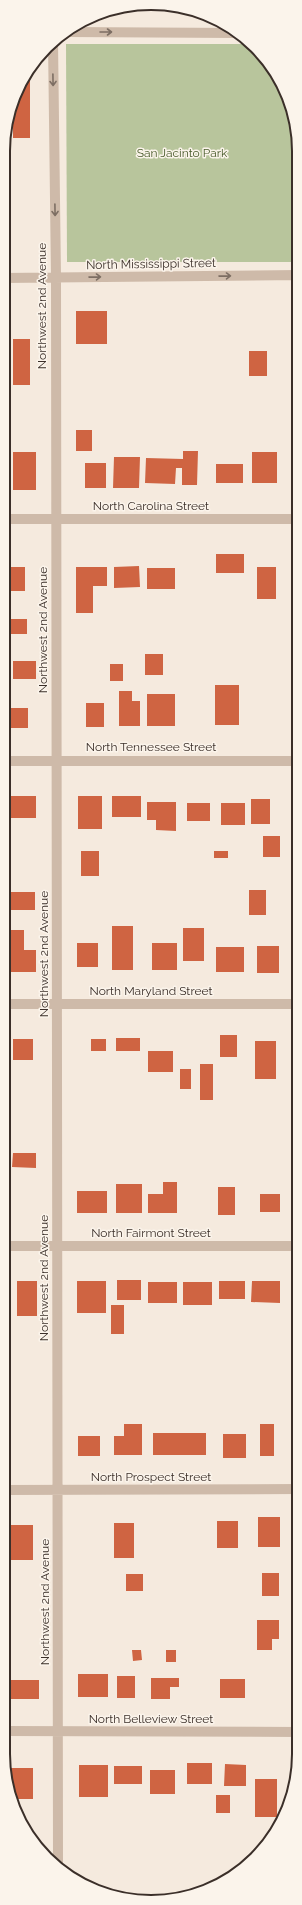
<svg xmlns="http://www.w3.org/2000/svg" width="302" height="1905" font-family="Raleway,sans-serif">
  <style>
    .green { fill: #b8c59c }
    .building { fill: #cf6442 }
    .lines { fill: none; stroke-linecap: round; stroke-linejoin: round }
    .minor { stroke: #cebaa9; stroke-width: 10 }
    .oneway { stroke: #7d6e63 }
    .labels { text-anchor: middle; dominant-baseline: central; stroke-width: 3; stroke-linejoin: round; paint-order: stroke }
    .park-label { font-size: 12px; fill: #495b2b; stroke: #fbf4eb }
    .street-label { font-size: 12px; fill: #3b2f29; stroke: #fbf4eb }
    .rim { fill: none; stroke: #3b2f29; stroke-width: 2 }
  </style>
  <rect width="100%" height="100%" fill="#f5eade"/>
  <!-- green -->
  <path class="green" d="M66 44H253L256 47 284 86 299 141V262H67Z"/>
  <!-- building -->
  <path class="building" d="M30 71V138H13V106L18 85Z
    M76 311H107V344H76Z
    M13 339H30V385H13Z
    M249 351H267V376H249Z
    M76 430H92V451H76Z
    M183 451H198L197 485H182V468H176L175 484 145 483 146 458 183 459Z
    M13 452H36V490H13Z
    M252 452H277V483H252Z
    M114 457H140L139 488H113Z
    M85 463H106V488H85Z
    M216 464H243V483H216Z
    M216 554H244V573H216Z
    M139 566 140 587 114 588V567Z
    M3 567H25V591H3Z
    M76 567H107V586H93V613H76Z
    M257 567H276V599H257Z
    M147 568H175V589H147Z
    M3 619H27V634H3Z
    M145 654H163V675H145Z
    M13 661H36V679H13Z
    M110 664H123V681H110Z
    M215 685H239V725H215Z
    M119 691H132V701H140V726H119Z
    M147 694H175V726H147Z
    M86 703H104V727H86Z
    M7 708H28V728H7Z
    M11 796H36V818H11Z
    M78 796H102V829H78Z
    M112 796H141V817H112Z
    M251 799H270V824H251Z
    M147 802H176V831L156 830V820H147Z
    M187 803H210V821H187Z
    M221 803H245V825H221Z
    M263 836H280V857H263Z
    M81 851H99V876H81Z
    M214 851H228V858H214Z
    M249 890H266V915H249Z
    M10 892H35V910H10Z
    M112 926H133V970H112Z
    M183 928H204V961H183Z
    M9 930H24V950H36V972H9Z
    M77 943H98V967H77Z
    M152 943H177V970H152Z
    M257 946H279V973H257Z
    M216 947H244V972H216Z
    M220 1035H237V1057H220Z
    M116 1038H140V1051H116Z
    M13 1039H33V1060H13Z
    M91 1039H106V1051H91Z
    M255 1041H276V1079H255Z
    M148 1051H173V1072H148Z
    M200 1064H213V1100H200Z
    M180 1069H191V1089H180Z
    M13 1153H36V1168L12 1167Z
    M163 1182H177V1213H148V1194H163Z
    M116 1184H142V1213H116Z
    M218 1187H235V1215H218Z
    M77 1191H107V1213H77Z
    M260 1194H280V1212H260Z
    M117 1280H141V1300H117Z
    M17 1281H37V1316H17Z
    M77 1281H106V1313H77Z
    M219 1281H245V1299H219Z
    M252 1281H280V1303L251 1302Z
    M148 1282H177V1303H148Z
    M183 1282H212V1305H183Z
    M111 1305H124V1334H111Z
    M124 1424H142V1455H114V1436H124Z
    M260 1424H274V1456H260Z
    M153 1433H206V1455H153Z
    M223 1434H246V1458H223Z
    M78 1436H100V1456H78Z
    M258 1517H280V1547H258Z
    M217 1521H238V1548H217Z
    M114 1523H134V1558H114Z
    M10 1525H33V1560H10Z
    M262 1573H279V1596H262Z
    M126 1574H143V1591H126Z
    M257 1620H279V1639H272V1650H257Z
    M132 1650H141L142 1660 133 1661Z
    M166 1650H176V1662H166Z
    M78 1674H108V1697H78Z
    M117 1676H135V1698H117Z
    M151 1678H179V1687H170V1699H151Z
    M220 1679H245V1698H220Z
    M3 1680H39V1699H3Z
    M187 1763H212V1784H187Z
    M225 1764 246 1765V1786H224Z
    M79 1765H108V1797H79Z
    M114 1766H142V1784H114Z
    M11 1768H33V1799H12Z
    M150 1770H175V1794H150Z
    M255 1779H277V1817H255Z
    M216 1795H230V1813H216Z
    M190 1889H207L199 1894 190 1895Z"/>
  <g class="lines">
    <!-- minor -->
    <path class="minor" d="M67 32 237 33
      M53 41 56 278 58 1867
      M298 275 299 314
      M3 278 299 275
      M3 519H299
      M299 702V879
      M3 761H299
      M3 1004H299
      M299 1128V1304
      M3 1246H299
      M3 1490 299 1489
      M3 1731 299 1732"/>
  </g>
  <!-- one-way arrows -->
  <defs><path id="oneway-shaft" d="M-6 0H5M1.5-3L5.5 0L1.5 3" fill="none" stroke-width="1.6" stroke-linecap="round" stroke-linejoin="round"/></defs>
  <g class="oneway">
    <use href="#oneway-shaft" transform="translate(106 32)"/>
    <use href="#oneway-shaft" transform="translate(53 80) rotate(89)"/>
    <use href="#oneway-shaft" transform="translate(55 210) rotate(89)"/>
    <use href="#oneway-shaft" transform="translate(225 276) rotate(-1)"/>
    <use href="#oneway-shaft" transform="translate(95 277) rotate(-1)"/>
  </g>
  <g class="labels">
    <!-- park labels -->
    <g class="park-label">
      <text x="182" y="153">San Jacinto Park</text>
    </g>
    <!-- street labels -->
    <g class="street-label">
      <text transform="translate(151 264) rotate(-1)">North Mississippi Street</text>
      <text transform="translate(42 306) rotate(-90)">Northwest 2nd Avenue</text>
      <text x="151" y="506">North Carolina Street</text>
      <text transform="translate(43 630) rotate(-90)">Northwest 2nd Avenue</text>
      <text x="151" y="747">North Tennessee Street</text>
      <text transform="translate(44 954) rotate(-90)">Northwest 2nd Avenue</text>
      <text x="151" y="991">North Maryland Street</text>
      <text x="151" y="1233">North Fairmont Street</text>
      <text transform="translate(44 1278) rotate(-90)">Northwest 2nd Avenue</text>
      <text x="151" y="1477">North Prospect Street</text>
      <text transform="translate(45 1602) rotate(-90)">Northwest 2nd Avenue</text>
      <text x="151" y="1719">North Belleview Street</text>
    </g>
  </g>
  <!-- crop -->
  <path d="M0 0H302V1905H0ZM151 10H151A141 141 0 0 1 292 151V1754A141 141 0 0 1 151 1895H151A141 141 0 0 1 10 1754V151A141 141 0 0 1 151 10Z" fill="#fbf4eb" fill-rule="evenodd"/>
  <path class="rim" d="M151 10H151A141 141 0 0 1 292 151V1754A141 141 0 0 1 151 1895H151A141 141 0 0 1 10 1754V151A141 141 0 0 1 151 10Z"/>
</svg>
